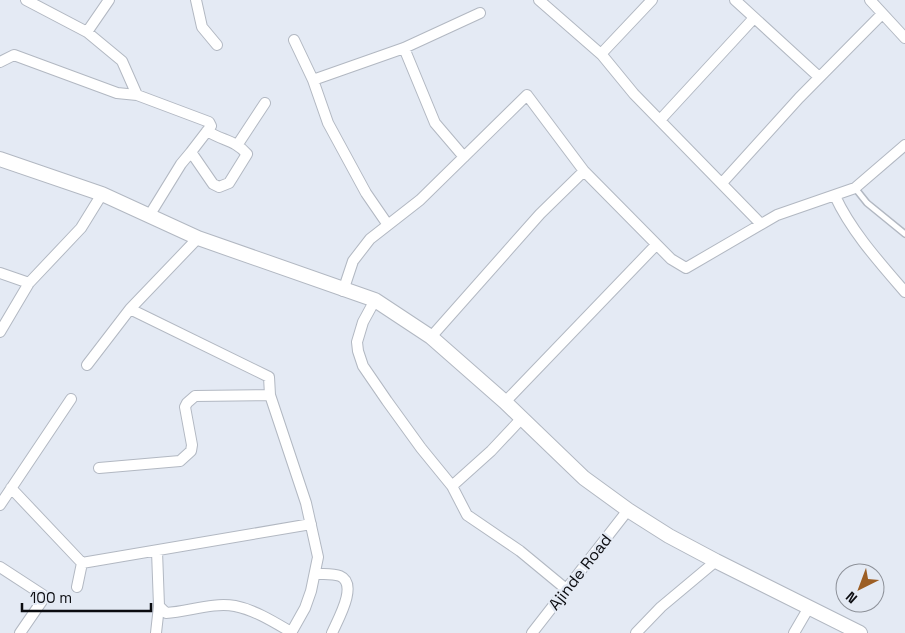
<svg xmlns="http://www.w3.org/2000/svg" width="905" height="633" font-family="'Space Grotesk',sans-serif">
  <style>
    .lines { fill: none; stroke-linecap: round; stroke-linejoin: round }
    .lane-casing { stroke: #b2b8c2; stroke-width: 8 }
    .street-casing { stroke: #b2b8c2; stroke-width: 12 }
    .secondary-casing { stroke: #b2b8c2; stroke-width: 16 }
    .lane { stroke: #fff; stroke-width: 5 }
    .street { stroke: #fff; stroke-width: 10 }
    .secondary { stroke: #fff; stroke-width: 14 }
    .labels { text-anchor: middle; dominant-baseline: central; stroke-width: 5; stroke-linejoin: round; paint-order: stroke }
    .street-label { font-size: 16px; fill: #0b0c10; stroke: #e4eaf4 }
  </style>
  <rect width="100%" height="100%" fill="#e4eaf4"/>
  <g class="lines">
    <defs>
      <path id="lane" d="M855 188 867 203 905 234"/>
      <path id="street" d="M26 0 87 32 122 61 137 95
        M196 0 202 27 217 45
        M539 0 602 55 634 94 761 224
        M735 0 819 77
        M870 0 905 38
        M87 32 109 0
        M294 40 313 80 328 123 366 193 388 225
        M404 48 435 123 464 157
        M601 54 652 0
        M0 62 14 55 117 93 137 95 209 122 211 126 191 152 213 184 219 187 229 183 247 154C235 140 223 141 207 131
        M313 80 404 48 480 13
        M660 120 754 18
        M238 144 265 103
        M722 183 799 98 882 14
        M835 196C851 231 880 263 905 292
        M149 216 181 164 191 152
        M0 273 29 283
        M343 291 353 261 370 239 420 200 527 95 584 171 671 259 686 268 777 215 855 188 905 145
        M375 300 363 322 357 342 358 351 363 366 387 401 421 448 452 486 467 515 520 551 566 589
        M130 309 269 377 270 395 306 503 318 557 311 591 305 608 291 633
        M0 332 29 283 81 228 102 194
        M431 337 540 214 584 171
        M87 365 130 309 198 238
        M505 402 656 245
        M99 468 180 461 191 451 192 445 185 407 187 403 195 396 270 395
        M452 486 491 451 522 418
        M11 488 82 563
        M0 505 71 399
        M157 551 159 606 166 613C188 612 212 602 235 606 255 610 274 622 291 632
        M82 563 311 524
        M0 567 43 595 42 601 20 633
        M316 574C323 574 333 573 340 576 359 584 337 621 332 633
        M77 587 82 563
        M156 633 159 606
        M532 633 628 510
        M636 633 661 607 716 561
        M794 633 808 609"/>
      <path id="secondary" d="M0 159 102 194 198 238 375 300 431 337 505 402 584 478 628 510 669 536 716 561 860 633"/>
    </defs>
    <!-- lane casing -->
    <use href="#lane" class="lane-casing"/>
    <!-- street casing -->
    <use href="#street" class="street-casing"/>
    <!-- secondary casing -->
    <use href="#secondary" class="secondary-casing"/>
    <!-- lane -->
    <use href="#lane" class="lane"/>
    <!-- street -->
    <use href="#street" class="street"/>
    <!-- secondary -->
    <use href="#secondary" class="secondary"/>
  </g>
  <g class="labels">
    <!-- street labels -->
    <g class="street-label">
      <text transform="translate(580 572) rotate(-52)">Ajinde Road</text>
    </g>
  </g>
  <!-- north arrow -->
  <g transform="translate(860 588) rotate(222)"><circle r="24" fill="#e4eaf4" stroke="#8d9199"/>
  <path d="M0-4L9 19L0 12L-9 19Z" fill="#9c5e24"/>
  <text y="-8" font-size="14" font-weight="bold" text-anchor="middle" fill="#0b0c10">N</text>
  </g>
  <!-- scale -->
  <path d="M22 603v8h129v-8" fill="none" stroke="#0b0c10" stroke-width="2.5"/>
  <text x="30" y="603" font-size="15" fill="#0b0c10" stroke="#e4eaf4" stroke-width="4" paint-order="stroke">100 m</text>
</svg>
